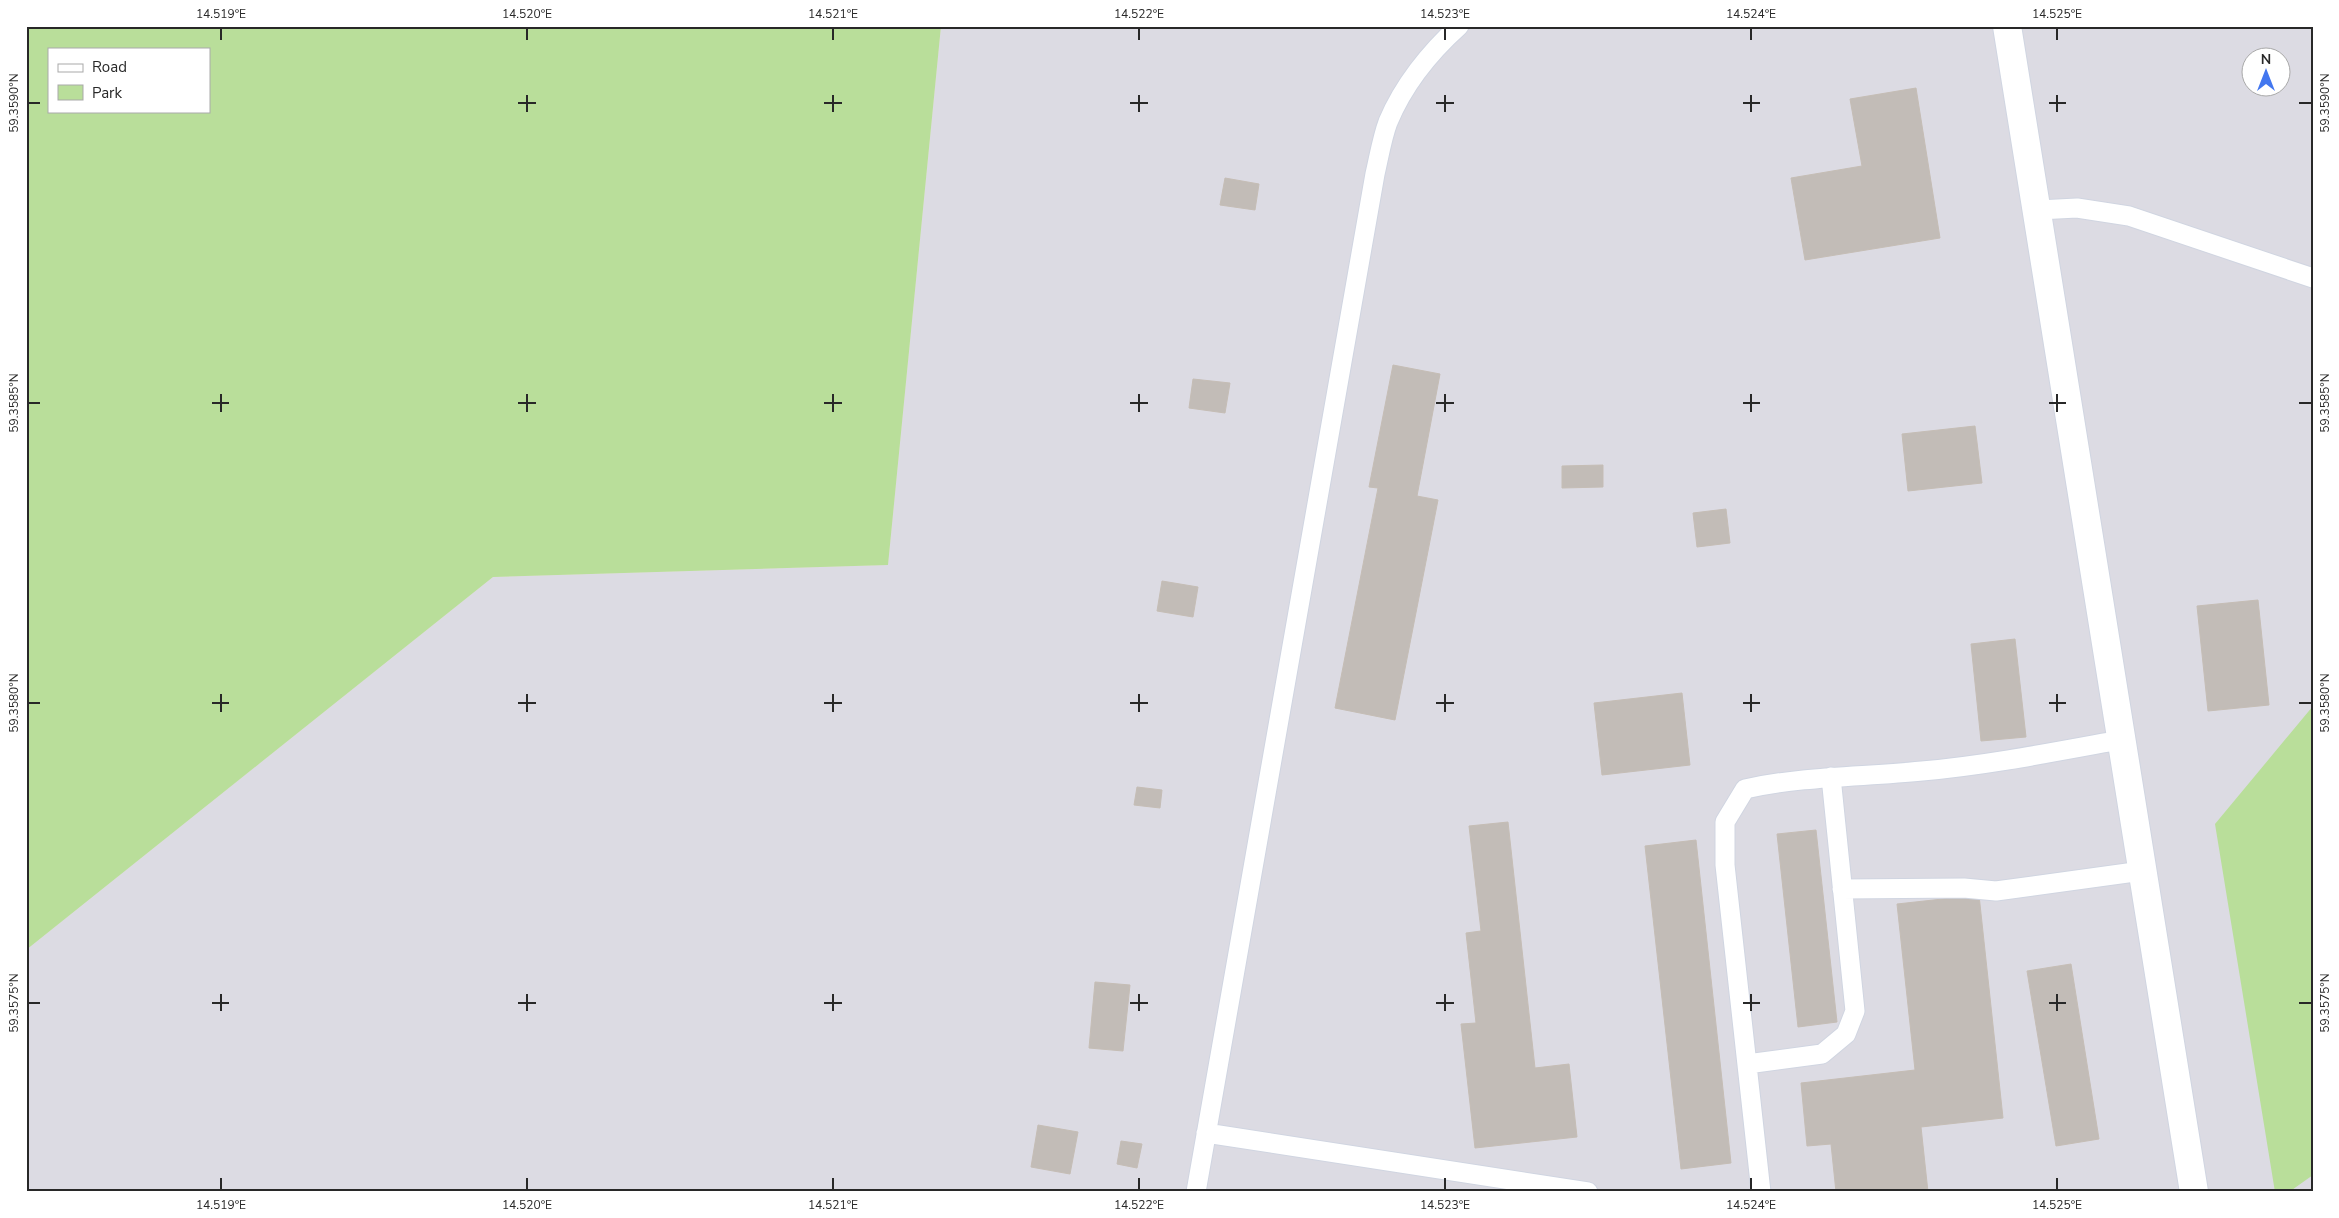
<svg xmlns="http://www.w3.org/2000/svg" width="2339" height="1218" font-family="'Nunito Sans',sans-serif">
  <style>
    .industrial { fill: #dcdbe3; fill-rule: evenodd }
    .green { fill: #b9de9a; fill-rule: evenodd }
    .building { fill: #c2bcb7; stroke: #c5bdb5 }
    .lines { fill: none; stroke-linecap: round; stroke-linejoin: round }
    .service-casing { stroke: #d0d5e1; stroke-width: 21 }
    .minor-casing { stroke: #d0d5e1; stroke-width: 30 }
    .service { stroke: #fff; stroke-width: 19 }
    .minor { stroke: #fff; stroke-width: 28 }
    .ticks { fill: none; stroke: #282828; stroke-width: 2 }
    .neatline { fill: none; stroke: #282828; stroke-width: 2 }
    .ticks-label { font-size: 12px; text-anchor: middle; fill: #282828 }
  </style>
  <rect width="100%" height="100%" fill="#eae2db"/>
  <!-- industrial -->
  <path class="industrial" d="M941 26H2313V1192H26V950L493 577 888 565ZM2252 58H2282V88H2252Z"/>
  <!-- green -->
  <path class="green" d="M26 26H941L888 565 493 577 26 950ZM49 49H209V111H49Z
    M2313 706V1175L2289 1192H2275L2215 824Z"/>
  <!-- building -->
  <path class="building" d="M1916 88 1940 238 1805 260 1791 178 1862 166 1850 99Z
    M1225 178 1259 184 1255 210 1220 205Z
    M1393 365 1440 374 1417 496 1438 500 1395 720 1335 708 1378 488 1369 487Z
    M1193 379 1230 383 1225 413 1189 408Z
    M1975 426 1982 483 1908 491 1902 434Z
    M1603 465V487L1562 488V466Z
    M1726 509 1730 543 1697 547 1693 513Z
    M1162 581 1198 587 1193 617 1157 611Z
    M2258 600 2269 705 2208 711 2197 606Z
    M2015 639 2026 737 1981 741 1971 644Z
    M1682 693 1690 765 1602 775 1594 703Z
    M1137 787 1162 790 1160 808 1134 805Z
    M1508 822 1535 1068 1569 1064 1577 1137 1475 1148 1461 1024 1476 1023 1466 933 1481 931 1469 826Z
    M1816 830 1837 1022 1798 1027 1777 834Z
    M1696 840 1731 1163 1681 1169 1645 846Z
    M1979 895 2003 1118 1921 1127 1928 1192H1836L1831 1144 1807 1146 1801 1083 1915 1070 1897 904Z
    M2071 964 2099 1139 2056 1146 2027 971Z
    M1095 982 1130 985 1123 1051 1089 1048Z
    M1038 1125 1078 1132 1070 1174 1031 1167Z
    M1121 1141 1142 1144 1137 1168 1117 1164Z"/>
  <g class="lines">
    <defs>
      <path id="service" d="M2038 210 2077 208 2129 216 2313 278
        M1842 889 1964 888 1996 891 2142 871
        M1747 1064 1822 1054 1846 1034 1855 1011 1831 777
        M1206 1133 1588 1192
        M1196 1192 1375 174C1379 157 1382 138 1388 122 1403 86 1430 52 1459 26
        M1761 1192 1725 865V822L1745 789C1803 776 1862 777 1922 771 1988 765 2054 752 2120 740"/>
      <path id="minor" d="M2007 26 2194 1192"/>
    </defs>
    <!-- service casing -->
    <use href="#service" class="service-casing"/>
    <!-- minor casing -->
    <use href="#minor" class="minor-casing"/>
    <!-- service -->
    <use href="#service" class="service"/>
    <!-- minor -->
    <use href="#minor" class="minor"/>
  </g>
  <!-- ticks -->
  <path class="ticks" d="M221 28V40M527 28V40M833 28V40M1139 28V40M1445 28V40M1751 28V40M2057 28V40M527 95V112M833 95V112M1139 95V112M1445 95V112M1751 95V112M2057 95V112M28 103H40M518 103H536M824 103H842M1130 103H1148M1436 103H1454M1743 103H1760M2049 103H2066M2299 103H2312M221 394V412M527 394V412M833 394V412M1139 394V412M1445 394V412M1751 394V412M2057 394V412M28 403H40M212 403H229M518 403H536M824 403H842M1130 403H1148M1436 403H1454M1743 403H1760M2049 403H2066M2299 403H2312M221 694V712M527 694V712M833 694V712M1139 694V712M1445 694V712M1751 694V712M2057 694V712M28 703H40M212 703H229M518 703H536M824 703H842M1130 703H1148M1436 703H1454M1743 703H1760M2049 703H2066M2299 703H2312M221 994V1011M527 994V1011M833 994V1011M1139 994V1011M1445 994V1011M1751 994V1011M2057 994V1011M28 1003H40M212 1003H229M518 1003H536M824 1003H842M1130 1003H1148M1436 1003H1454M1743 1003H1760M2049 1003H2066M2299 1003H2312M221 1178V1190M527 1178V1190M833 1178V1190M1139 1178V1190M1445 1178V1190M1751 1178V1190M2057 1178V1190"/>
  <!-- border -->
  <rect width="2339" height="1218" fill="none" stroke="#ffffff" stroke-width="55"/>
  <!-- legend -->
  <rect x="48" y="48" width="162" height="65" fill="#ffffff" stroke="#a9a9a9"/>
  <rect x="58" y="64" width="25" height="8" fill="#ffffff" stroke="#a9a9a9"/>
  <text x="92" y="72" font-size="15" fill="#282828">Road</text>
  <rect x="58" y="85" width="25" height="15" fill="#b9de9a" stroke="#a9a9a9"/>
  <text x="92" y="98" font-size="15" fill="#282828">Park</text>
  <!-- north arrow -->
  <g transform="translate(2266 72)"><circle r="24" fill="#ffffff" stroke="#a9a9a9"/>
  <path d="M0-4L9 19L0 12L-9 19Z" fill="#4377ef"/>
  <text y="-8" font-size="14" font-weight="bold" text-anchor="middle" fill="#282828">N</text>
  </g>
  <rect x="28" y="28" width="2284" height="1162" class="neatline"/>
  <g class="ticks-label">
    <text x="221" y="18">14.519°E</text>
    <text x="527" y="18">14.520°E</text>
    <text x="833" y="18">14.521°E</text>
    <text x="1139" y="18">14.522°E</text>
    <text x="1445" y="18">14.523°E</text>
    <text x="1751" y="18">14.524°E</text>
    <text x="2057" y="18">14.525°E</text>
    <text transform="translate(14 103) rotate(-90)" y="4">59.3590°N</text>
    <text transform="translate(2325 103) rotate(-90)" y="4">59.3590°N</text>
    <text transform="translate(14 403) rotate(-90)" y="4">59.3585°N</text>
    <text transform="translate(2325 403) rotate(-90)" y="4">59.3585°N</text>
    <text transform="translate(14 703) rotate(-90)" y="4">59.3580°N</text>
    <text transform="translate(2325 703) rotate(-90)" y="4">59.3580°N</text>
    <text transform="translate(14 1003) rotate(-90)" y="4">59.3575°N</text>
    <text transform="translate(2325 1003) rotate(-90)" y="4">59.3575°N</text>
    <text x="221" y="1209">14.519°E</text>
    <text x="527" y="1209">14.520°E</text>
    <text x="833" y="1209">14.521°E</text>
    <text x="1139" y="1209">14.522°E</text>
    <text x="1445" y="1209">14.523°E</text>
    <text x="1751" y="1209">14.524°E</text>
    <text x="2057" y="1209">14.525°E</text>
  </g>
</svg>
